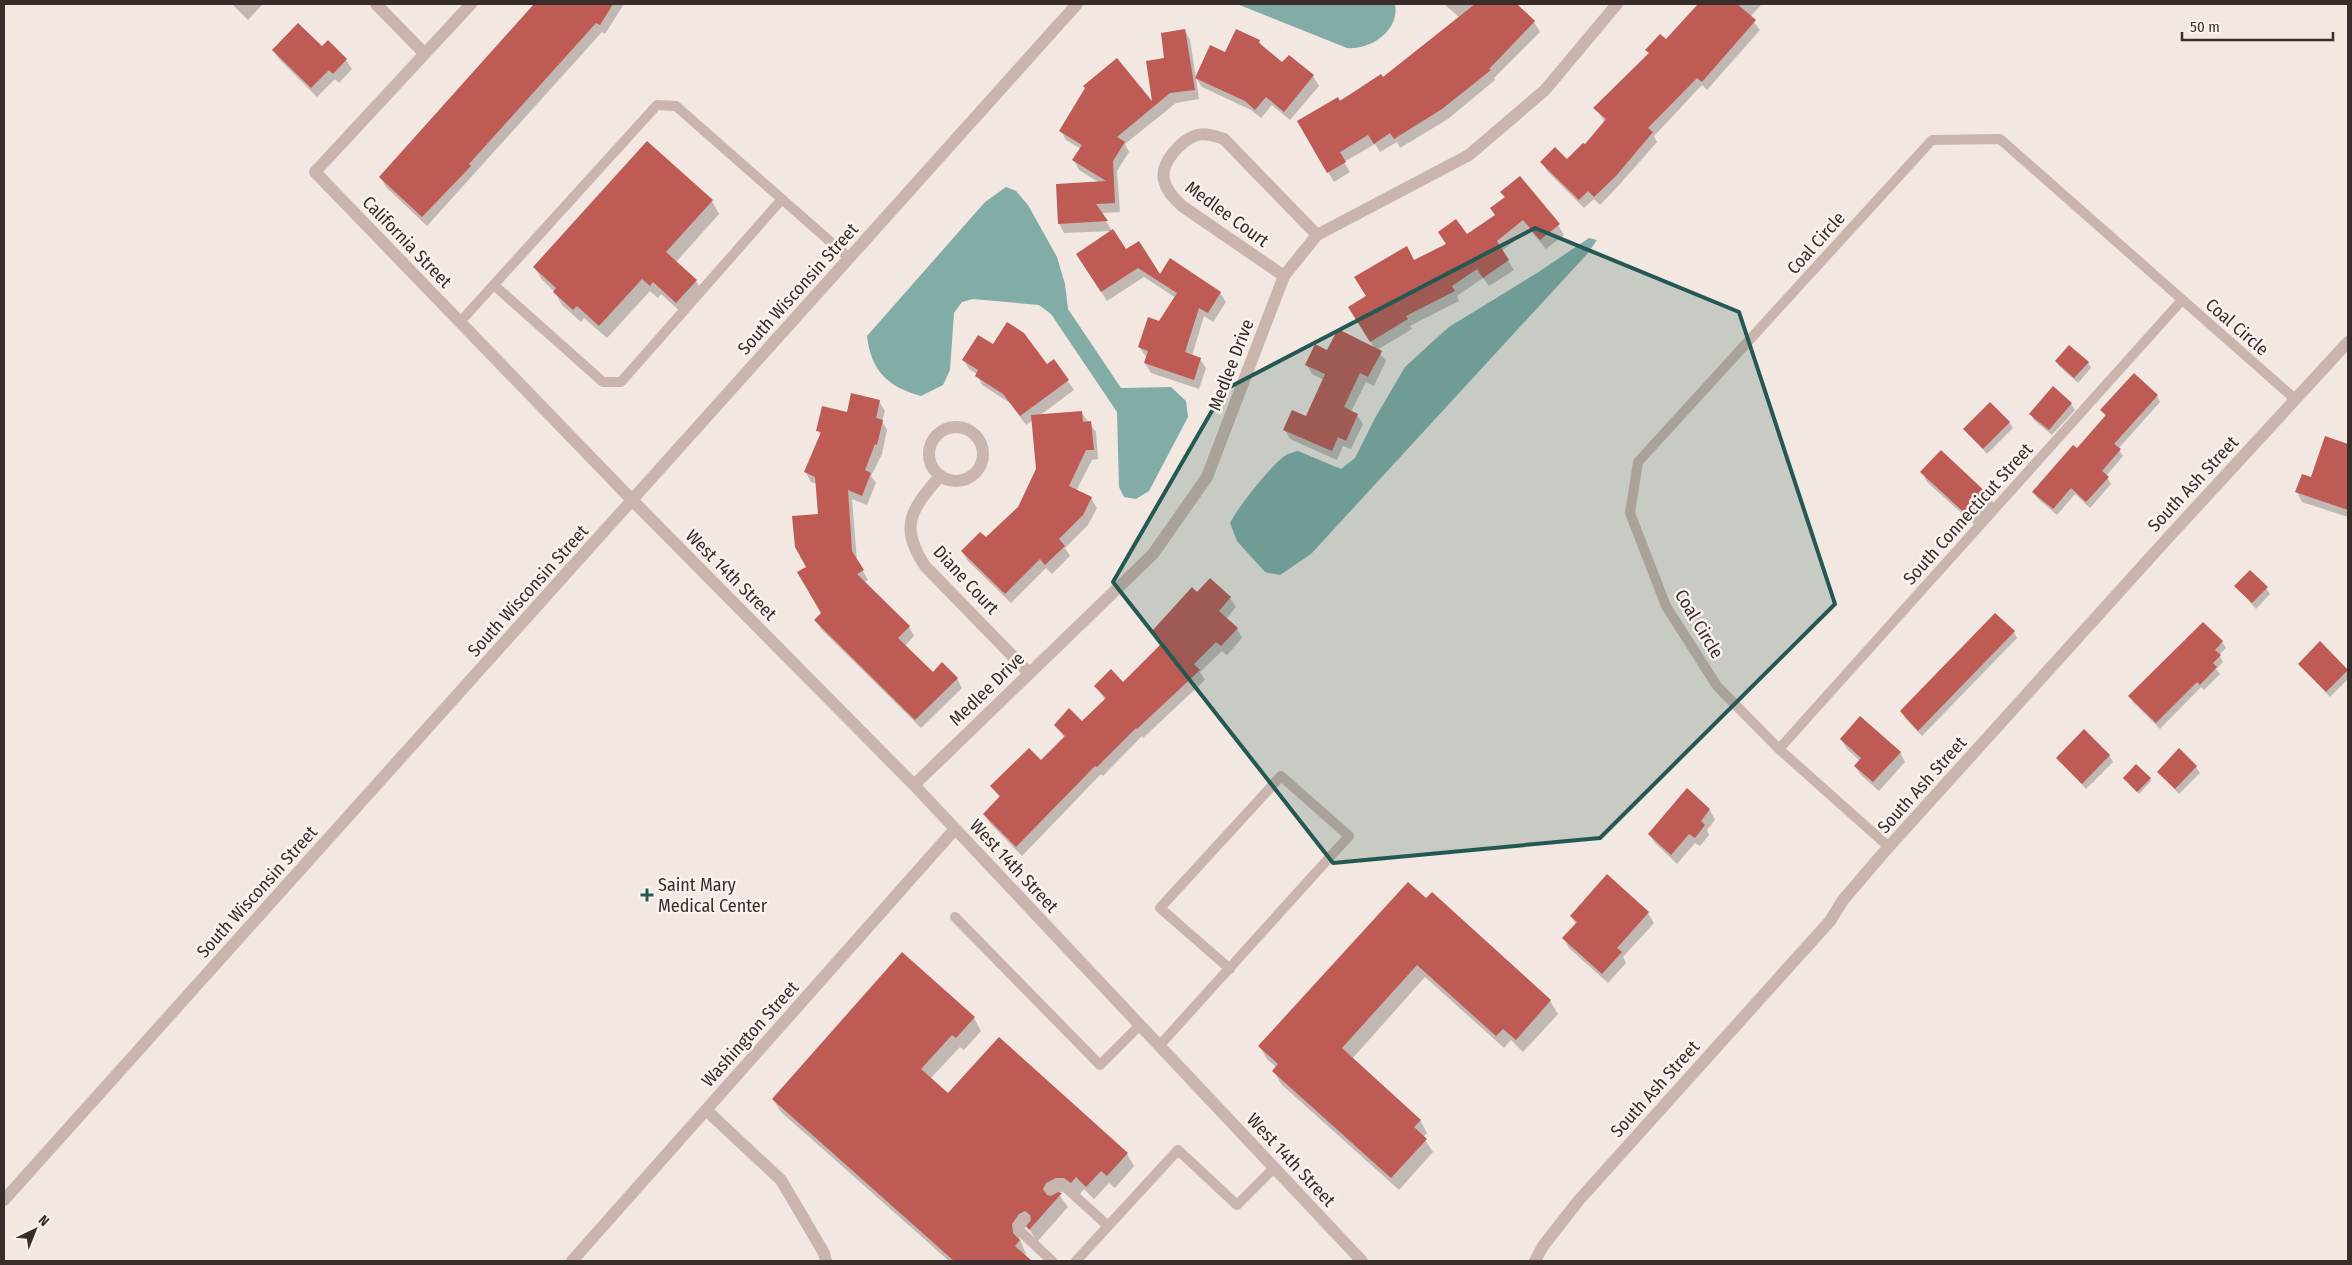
<svg xmlns="http://www.w3.org/2000/svg" width="2352" height="1265" font-family="'Fira Sans Condensed',sans-serif">
  <style>
    .water { fill: #82ada7 }
    .shadow { fill: #0003 }
    .building { fill: #bd5b54 }
    .lines { fill: none; stroke-linecap: round; stroke-linejoin: round }
    .service { stroke: #cab5ae; stroke-width: 10 }
    .minor { stroke: #cab5ae; stroke-width: 12 }
    .tertiary { stroke: #cab5ae; stroke-width: 12 }
    .marked { fill: #245852; fill-opacity: 0.2; stroke: #245852; stroke-width: 4; stroke-linejoin: round }
    .poi-dot { fill: #245852; stroke: #f9f2ee; stroke-width: 2 }
    .labels { text-anchor: middle; dominant-baseline: central; stroke-width: 5; stroke-linejoin: round; paint-order: stroke }
    .street-label { font-size: 18px; fill: #392d2b; stroke: #f9f2ee }
    .poi-label { font-size: 18px; fill: #392d2b; stroke: #f9f2ee; text-anchor: start }
  </style>
  <rect width="100%" height="100%" fill="#f2e7e1"/>
  <!-- water -->
  <path class="water" d="M1237 4H1395C1400 30 1371 50 1347 48Z
    M1006 187 1016 191 1028 205 1057 257 1065 284 1068 309 1121 388 1171 387 1186 401 1188 417 1149 491 1136 499 1124 497 1119 487 1117 412 1051 314 1039 305 973 299 962 302 954 313 950 370 943 385 921 396C888 387 871 371 867 336L985 202Z
    M1589 238 1597 240 1588 253 1311 554 1280 575 1265 572 1237 541 1230 523C1238 507 1271 465 1286 455 1289 453 1294 452 1298 451L1341 469 1355 458 1375 418 1405 367 1431 343 1449 327 1537 273Z"/>
  <!-- shadow -->
  <path class="shadow" d="M232 4H263L248 20Z
    M536 4 543 8 545 4H624L605 34 602 32 427 226 386 187 381 178Z
    M1444 4H1516L1534 22 1540 32 1494 78 1495 80 1448 119 1400 148 1397 142 1380 152 1375 144 1344 162 1350 172 1334 182 1298 122 1382 78 1459 17Z
    M1697 4H1762L1750 17 1760 30 1707 90 1702 85 1654 136 1657 142 1620 184 1600 205 1594 199 1584 208 1547 171 1542 162 1567 161 1585 146 1605 122 1595 108 1649 54 1647 50 1666 41 1698 5Z
    M1185 30 1190 40 1196 78 1226 54 1259 41 1264 49 1283 64 1289 56 1313 76 1319 86 1290 120 1272 105 1261 118 1251 110 1202 87 1196 78 1199 99 1176 103 1125 144 1129 152 1117 171 1120 212 1101 213 1112 231 1064 233 1059 223 1100 183 1079 170 1074 160 1081 149 1066 140 1061 131 1154 106 1166 59Z
    M328 42 346 60 352 69 339 83 335 79 317 97 279 59 273 50 322 48Z
    M1502 192 1558 225 1564 235 1546 249 1529 229 1502 251 1514 270 1489 286 1483 278 1457 296 1459 301 1410 326 1412 329 1377 350 1386 361 1374 386 1366 382 1351 412 1357 415 1363 424 1351 449 1343 446 1337 460 1290 439 1285 430 1307 418 1324 380 1312 374 1307 365 1328 352 1375 349 1350 307 1414 262 1466 236 1496 216 1505 198Z
    M712 201 719 214 676 262 696 281 703 294 684 315 661 294 658 298 650 291 607 338 584 318 581 322 562 305 555 292 542 280 535 268Z
    M1126 251 1160 276 1220 293 1226 302 1213 322 1204 316 1192 356 1200 359 1206 368 1199 389 1151 373 1145 363 1147 358 1139 347 1160 322 1176 298 1144 277 1107 301 1083 264Z
    M993 346 1046 366 1053 360 1074 390 1039 416 1081 412 1096 432 1098 459 1092 460 1076 491 1091 498 1097 508 1088 525 1065 548 1070 556 1052 574 1046 568 1011 603 968 561 962 551 986 539 1019 507 1037 470 1033 420 1026 425 1010 403 982 385 977 374 969 369 964 360Z
    M2056 361 2088 362 2091 368 2078 383 2060 367Z
    M2157 396 2160 402 2118 449 2123 456 2106 476 2111 484 2090 508 2075 494 2057 515 2037 498 2034 492 2077 450 2106 417 2102 410Z
    M879 401 885 411 882 421 887 430 882 454 871 476 876 483 867 505 852 499 857 561 868 580 864 582 909 627 914 636 905 646 933 673 957 679 962 688 921 728 821 629 816 620 822 614 808 567 819 515 817 484 811 482 806 472 821 436 818 431 848 414Z
    M2071 404 2075 410 2052 435 2034 420 2031 414Z
    M2009 422 2013 428 1987 454 1965 429Z
    M2326 438 2348 446V517L2302 502 2297 492 2312 479Z
    M1922 472 1989 496 1995 506 1976 526 1927 482Z
    M2236 586 2266 588 2270 594 2256 609Z
    M1197 593 1230 598 1236 607 1226 619 1237 629 1242 638 1227 655 1222 651 1200 672 1205 680 1143 738 1142 736 1103 776 1101 774 1022 856 990 823 984 814 1000 798 992 786 1042 762 1065 738 1055 725 1082 723 1105 700 1096 686 1123 684 1163 644 1154 631Z
    M2014 632 2017 638 1922 736 1905 718 1901 711Z
    M2222 642 2226 648 2219 655 2223 662 2216 669 2220 674 2204 690 2201 687 2160 729 2133 702 2130 696Z
    M2300 664 2347 670 2348 679 2330 697Z
    M1841 739 1900 752 1905 762 1879 791 1861 775 1855 766 1860 761 1847 749Z
    M2109 755 2113 762 2086 789 2057 758Z
    M2196 767 2200 773 2179 794 2159 772Z
    M2124 778 2150 779 2151 781 2139 794Z
    M1688 790 1710 810 1715 820 1707 830 1709 835 1700 846 1695 843 1677 864 1655 843 1649 834Z
    M1607 876 1648 913 1654 923 1623 957 1626 963 1608 983 1569 948 1564 938 1576 924 1571 916Z
    M1432 894 1550 1001 1558 1014 1523 1052 1511 1040 1504 1048 1425 977 1352 1059 1420 1120 1427 1133 1423 1137 1433 1152 1399 1190 1281 1084 1274 1071 1277 1068 1267 1059 1260 1047Z
    M974 1018 981 1031 964 1050 960 1047 930 1079 949 1095 1127 1154 1134 1166 1115 1188 1109 1183 1094 1199 1084 1189 1079 1195 1064 1191 1058 1193 1068 1207 1037 1242 1027 1225 1019 1237 1026 1254 1024 1256 1029 1261H949L781 1112 773 1099Z"/>
  <!-- building -->
  <path class="building" d="M534 4H613L600 25 596 23 469 164 471 166 422 217 379 177Z
    M1475 4H1517L1535 21 1489 69 1491 70 1442 109 1394 139 1390 133 1374 144 1368 135 1340 152 1346 162 1327 173 1297 121 1338 97 1340 101 1381 74 1383 77Z
    M1698 4H1737L1756 20 1702 82 1697 78 1648 128 1653 132 1616 176 1594 197 1588 191 1579 200 1540 162 1555 147 1567 159 1583 143 1585 144 1606 119 1593 108 1649 53 1645 50 1660 34 1666 39Z
    M298 23 322 46 328 40 347 59 333 74 329 70 311 88 272 50Z
    M1185 29 1195 90 1170 93 1117 137 1125 142 1113 161 1115 203 1096 204 1108 221 1058 224 1056 184 1106 181 1072 160 1082 145 1059 131 1085 88 1083 86 1117 58 1152 101 1146 61 1164 58 1161 33Z
    M1236 29 1260 40 1259 43 1282 62 1289 55 1314 75 1284 112 1266 97 1255 110 1245 101 1195 78 1210 45 1225 52Z
    M647 141 713 200 666 252 697 280 676 303 653 282 650 286 642 279 599 326 577 306 573 310 553 292 556 288 533 267Z
    M1520 176 1560 224 1540 240 1523 220 1497 241 1509 260 1483 278 1477 269 1452 286 1455 291 1406 316 1408 319 1370 342 1348 307 1366 296 1354 277 1407 246 1414 260 1446 244 1438 232 1456 219 1467 234 1495 215 1490 208 1505 197 1500 192Z
    M1113 229 1126 249 1139 241 1160 274 1170 258 1221 292 1208 313 1199 308 1185 352 1201 358 1194 380 1144 363 1148 351 1138 347 1148 317 1159 321 1177 293 1138 268 1101 292 1076 254Z
    M1007 322 1024 333 1047 364 1054 359 1069 380 1020 416 1003 394 975 376 978 370 962 360 978 335 993 344Z
    M1338 329 1382 351 1368 377 1360 373 1344 407 1358 414 1346 441 1338 437 1332 451 1283 430 1292 410 1306 416 1325 374 1305 365 1315 344 1327 350Z
    M2069 345 2089 362 2074 378 2055 361Z
    M2134 373 2158 395 2114 444 2121 449 2102 471 2109 477 2086 502 2071 488 2053 509 2032 492 2073 445 2077 448 2106 415 2100 410Z
    M2053 386 2072 403 2049 430 2029 414Z
    M851 393 880 400 876 418 883 420 877 445 875 444 865 470 871 473 862 496 848 490 852 551 864 570 857 574 910 626 898 638 933 672 942 662 958 678 915 720 814 620 821 613 797 572 806 567 795 547 792 516 818 514 815 477 804 472 821 432 816 431 822 406 847 412Z
    M1990 402 2010 422 1983 449 1963 429Z
    M1082 411 1083 422 1091 421 1094 450H1086L1069 486 1092 497 1083 515 1059 539 1065 546 1045 565 1040 559 1005 594 961 551 980 532 986 537 1018 507 1036 469 1031 415Z
    M2325 436 2348 444V510L2295 492 2302 474 2311 477Z
    M1941 450 1990 496 1970 518 1920 472Z
    M2250 570 2268 587 2252 603 2234 586Z
    M1210 578 1231 597 1219 611 1238 628 1221 646 1216 642 1194 664 1200 670 1137 729 1136 728 1097 767 1095 766 1016 847 983 814 1000 796 990 786 1029 748 1041 760 1065 736 1054 725 1069 708 1082 721 1106 698 1094 686 1111 669 1123 682 1163 642 1152 631 1192 587 1197 592Z
    M1995 613 2015 631 1918 731 1900 711Z
    M2203 622 2223 641 2215 650 2221 655 2213 663 2217 667 2200 685 2197 682 2156 723 2128 696Z
    M2320 641 2348 670 2326 692 2298 664Z
    M1860 716 1901 752 1873 782 1854 766 1861 758 1840 739Z
    M2084 729 2110 755 2082 784 2056 758Z
    M2179 748 2197 766 2175 789 2157 772Z
    M2136 764 2151 778 2137 792 2123 778Z
    M1687 788 1710 809 1701 821 1705 825 1695 838 1689 834 1671 855 1648 834Z
    M1607 874 1649 912 1617 948 1622 952 1602 974 1562 938 1577 922 1570 916Z
    M1408 882 1426 898 1432 892 1551 1000 1516 1040 1503 1029 1496 1036 1417 965 1342 1048 1421 1120 1414 1127 1427 1139 1391 1178 1272 1071 1278 1064 1258 1046Z
    M902 952 975 1017 956 1038 952 1035 921 1069 948 1093 999 1037 1128 1153 1107 1176 1101 1171 1086 1187 1076 1177 1071 1183 1064 1178H1056L1046 1183 1043 1189 1047 1195 1051 1196 1058 1192 1062 1193 1029 1230 1026 1226 1031 1220 1030 1215 1025 1211 1019 1214 1012 1224 1013 1233 1020 1240 1015 1246 1032 1261H954L772 1099Z"/>
  <g class="lines">
    <!-- service -->
    <path class="service" d="M494 285 603 382H621L782 199
      M460 322 657 105 676 106 849 258
      M1779 749 2182 300
      M1889 847 1779 749 1717 686 1666 606 1630 513 1638 462 1932 140 2000 139 2295 399
      M955 917 1100 1065 1140 1025
      M1159 1046 1349 836 1281 776 1160 908 1230 969
      M1050 1189 1056 1185H1063L1108 1226
      M1024 1218 1019 1224V1230L1052 1261
      M1076 1261 1178 1150 1237 1205 1274 1168"/>
    <!-- minor -->
    <path class="minor" d="M376 4 424 53
      M471 4 315 172 633 501 914 785 1362 1261
      M1284 276 1182 206C1174 198 1167 192 1164 180 1160 163 1181 140 1197 135 1206 133 1215 136 1224 139L1317 235
      M929 454a27 27 0 1 1 54 0a27 27 0 1 1-54 0Z
      M940 476C912 509 898 525 925 566L1029 673
      M914 785 1153 554 1207 477 1284 276 1317 235 1469 155 1545 90 1617 4
      M706 1110 781 1180 824 1253 826 1261
      M572 1261 955 829
      M1535 1261 1543 1246 1579 1200 1830 921 1843 900 1885 851 2166 540 2348 342"/>
    <!-- tertiary -->
    <path class="tertiary" d="M4 1200 1077 4"/>
  </g>
  <!-- marked area -->
  <path class="marked" d="M1535 228 1739 312 1835 604 1600 838 1333 863 1113 582 1224 390Z"/>
  <!-- markers -->
  <path class="poi-dot" d="M644.5 887.5h5v5h5v5h-5v5h-5v-5h-5v-5h5z"/>
  <g class="labels">
    <!-- street labels -->
    <g class="street-label">
      <text transform="translate(1227 214) rotate(36)">Medlee Court</text>
      <text transform="translate(407 242) rotate(46)">California Street</text>
      <text transform="translate(1816 243) rotate(-48)">Coal Circle</text>
      <text transform="translate(798 289) rotate(-48)">South Wisconsin Street</text>
      <text transform="translate(2237 327) rotate(41)">Coal Circle</text>
      <text transform="translate(1231 365) rotate(-69)">Medlee Drive</text>
      <text transform="translate(2193 484) rotate(-47)">South Ash Street</text>
      <text transform="translate(1968 514) rotate(-48)">South Connecticut Street</text>
      <text transform="translate(731 575) rotate(45)">West 14th Street</text>
      <text transform="translate(966 580) rotate(47)">Diane Court</text>
      <text transform="translate(528 591) rotate(-48)">South Wisconsin Street</text>
      <text transform="translate(1699 624) rotate(59)">Coal Circle</text>
      <text transform="translate(987 689) rotate(-44)">Medlee Drive</text>
      <text transform="translate(1922 785) rotate(-48)">South Ash Street</text>
      <text transform="translate(1014 866) rotate(47)">West 14th Street</text>
      <text transform="translate(257 892) rotate(-48)">South Wisconsin Street</text>
      <text transform="translate(750 1034) rotate(-48)">Washington Street</text>
      <text transform="translate(1655 1089) rotate(-48)">South Ash Street</text>
      <text transform="translate(1291 1160) rotate(47)">West 14th Street</text>
    </g>
    <!-- poi labels -->
    <g class="poi-label">
      <text x="658" y="885">Saint Mary<tspan x="658" dy="21">Medical Center</tspan></text>
    </g>
  </g>
  <!-- border -->
  <rect width="2352" height="1265" fill="none" stroke="#392d2b" stroke-width="10"/>
  <!-- north arrow -->
  <g transform="translate(35 1230) rotate(43)" stroke="#f9f2ee" stroke-width="4" paint-order="stroke">
  <path d="M0-4L9 19L0 12L-9 19Z" fill="#392d2b"/>
  <text y="-8" font-size="14" font-weight="bold" text-anchor="middle" fill="#392d2b">N</text>
  </g>
  <!-- scale -->
  <path d="M2182 32v8h151v-8" fill="none" stroke="#392d2b" stroke-width="2.5"/>
  <text x="2190" y="32" font-size="15" fill="#392d2b" stroke="#f9f2ee" stroke-width="4" paint-order="stroke">50 m</text>
</svg>
